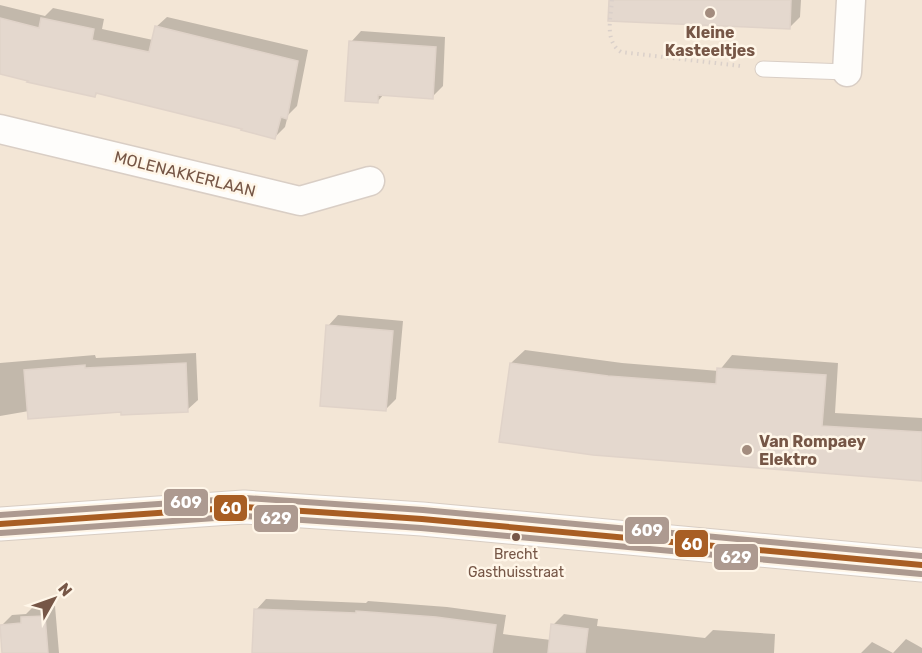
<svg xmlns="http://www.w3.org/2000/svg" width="922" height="653" font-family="Rubik,sans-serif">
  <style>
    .residential { fill: #f3e6d6 }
    .shadow { fill: #0003 }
    .building { fill: #e4d8ce; stroke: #e0d3c9; stroke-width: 1.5 }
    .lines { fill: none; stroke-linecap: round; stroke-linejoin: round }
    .service-casing { stroke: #d9cec5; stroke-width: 17 }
    .minor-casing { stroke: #d9cec5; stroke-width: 31 }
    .secondary-casing { stroke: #d8cdc3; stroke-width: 35 }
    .path { stroke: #dad0ca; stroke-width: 4; stroke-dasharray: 1.5 4.5; stroke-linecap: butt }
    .service { stroke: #fefdfb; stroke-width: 15 }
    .minor { stroke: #fefdfb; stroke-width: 28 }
    .secondary { stroke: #fefdfb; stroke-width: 33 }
    .bus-1-casing { stroke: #fff6e8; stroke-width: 10 }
    .bus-2-casing { stroke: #fff6e8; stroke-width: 10 }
    .bus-3-casing { stroke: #fff6e8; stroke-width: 10 }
    .bus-1 { stroke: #a85e24; stroke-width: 6 }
    .bus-2 { stroke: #ad9a90; stroke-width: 6 }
    .bus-3 { stroke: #ad9a90; stroke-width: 6 }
    .poi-dot { fill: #a38c7e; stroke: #fff6e8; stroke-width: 2 }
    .bus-dot { fill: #765646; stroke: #fff6e8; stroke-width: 2 }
    .labels { text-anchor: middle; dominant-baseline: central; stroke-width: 5; stroke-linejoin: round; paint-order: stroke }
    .bus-label { font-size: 14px; fill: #765646; stroke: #fff6e8 }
    .poi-label { font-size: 16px; font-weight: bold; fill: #765646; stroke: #fff6e8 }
    .street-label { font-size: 16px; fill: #765646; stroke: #fff6e8 }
    .line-badge { stroke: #fff6e8; stroke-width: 2 }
    .badge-label { font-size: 16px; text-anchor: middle; font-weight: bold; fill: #fff }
  </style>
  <rect width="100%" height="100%" fill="#f7f1e7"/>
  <!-- residential -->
  <path class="residential" d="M0 0H922V653H0Z"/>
  <!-- shadow -->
  <path class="shadow" d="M619 0H801L800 17 789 28Z
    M0 5 45 16 53 8 104 19 102 29 153 40 156 27 167 17 308 50 297 106 288 115 285 127 275 137 244 128 98 92 95 96 0 72Z
    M361 31 445 37 443 86 432 97 384 94 377 102 351 42Z
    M338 315 403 321 396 399 385 410 328 326Z
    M525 350 622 363 719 371 732 355 838 363 835 413 922 418V480L511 363Z
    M196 353 198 400 187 410 29 411 0 416V363L95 355 96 358Z
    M266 599 366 603 368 601 447 607 506 615 503 634 551 640 553 625 564 614 598 619 597 626 705 638 713 630 775 634 774 653H254L256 610Z
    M55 606 59 653H3L1 626 12 615 26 614 33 607Z
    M906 639 922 648V653H893Z
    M872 642 893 653H861Z"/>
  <!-- building -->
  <path class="building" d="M609 0H791L790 29 608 21Z
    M0 18 39 28 41 18 94 29 92 40 149 52 155 26 298 61 287 119 281 117 275 139 241 130 242 129 96 93 95 97 27 82 28 81 0 74Z
    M349 41 436 47 433 99 378 95V103L345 101Z
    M326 325 393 331 386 411 320 406Z
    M186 363 188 412 121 415V412L28 419 24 370 85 365V368Z
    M510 363 608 376 716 384 717 368 826 375 822 426 922 432V481L593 455 499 442Z
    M254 609 356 613V611L436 617 496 625 492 653H252Z
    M45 616 48 653H2L0 625 21 623V617Z
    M551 624 588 629 585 653H548Z"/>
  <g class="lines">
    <defs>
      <path id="service" d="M763 69 847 72"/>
      <path id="minor" d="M847 72 851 0
        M0 129 300 201 370 181"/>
      <path id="secondary" d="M0 524 244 507 422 519 922 565"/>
    </defs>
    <!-- service casing -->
    <use href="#service" class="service-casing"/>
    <!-- minor casing -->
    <use href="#minor" class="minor-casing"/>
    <!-- secondary casing -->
    <use href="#secondary" class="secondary-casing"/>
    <!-- path -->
    <path class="path" d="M612 0C611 17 604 41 621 52L741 66"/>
    <!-- service -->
    <use href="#service" class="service"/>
    <!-- minor -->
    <use href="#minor" class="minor"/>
    <!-- secondary -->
    <use href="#secondary" class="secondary"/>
    <defs>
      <path id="bus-1" d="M0 524 244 507 422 519 922 565"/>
      <path id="bus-2" d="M1 533 244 516 421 528 921 574"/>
      <path id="bus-3" d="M0 515 245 498 423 510 922 556"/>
    </defs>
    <!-- bus-1 casing -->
    <use href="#bus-1" class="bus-1-casing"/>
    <!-- bus-2 casing -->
    <use href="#bus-2" class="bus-2-casing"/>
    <!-- bus-3 casing -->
    <use href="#bus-3" class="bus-3-casing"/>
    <!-- bus-1 -->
    <use href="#bus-1" class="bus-1"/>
    <!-- bus-2 -->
    <use href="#bus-2" class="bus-2"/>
    <!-- bus-3 -->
    <use href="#bus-3" class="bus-3"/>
  </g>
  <!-- markers -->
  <g class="poi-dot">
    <circle cx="710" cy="13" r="6"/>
    <circle cx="747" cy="450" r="6"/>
  </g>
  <circle class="bus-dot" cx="516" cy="537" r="5"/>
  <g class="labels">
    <!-- bus labels -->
    <g class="bus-label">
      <text x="516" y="554">Brecht<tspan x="516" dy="18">Gasthuisstraat</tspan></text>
    </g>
    <!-- poi labels -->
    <g class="poi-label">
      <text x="710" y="32">Kleine<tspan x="710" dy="18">Kasteeltjes</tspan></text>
      <text x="759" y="441" text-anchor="start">Van Rompaey<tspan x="759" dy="18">Elektro</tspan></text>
    </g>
    <!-- street labels -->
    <g class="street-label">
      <text transform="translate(185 174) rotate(14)">MOLENAKKERLAAN</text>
    </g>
  </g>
  <g class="line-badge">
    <rect x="163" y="488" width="46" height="29" rx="6" fill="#ad9a90"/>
    <rect x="213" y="494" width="35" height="28" rx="6" fill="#a85e24"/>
    <rect x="253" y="504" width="46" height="29" rx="6" fill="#ad9a90"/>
    <rect x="624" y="516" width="46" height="29" rx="6" fill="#ad9a90"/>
    <rect x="674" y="529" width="35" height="29" rx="6" fill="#a85e24"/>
    <rect x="713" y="543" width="46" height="28" rx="6" fill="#ad9a90"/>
  </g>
  <g class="badge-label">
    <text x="186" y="508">609</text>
    <text x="231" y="514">60</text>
    <text x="276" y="524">629</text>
    <text x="647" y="536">609</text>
    <text x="692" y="550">60</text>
    <text x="736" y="563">629</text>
  </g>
  <!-- north arrow -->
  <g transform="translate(54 599) rotate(50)" stroke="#fff6e8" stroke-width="4.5" paint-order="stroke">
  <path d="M0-4.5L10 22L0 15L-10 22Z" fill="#765646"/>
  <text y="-9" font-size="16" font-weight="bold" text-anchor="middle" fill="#765646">N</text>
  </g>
</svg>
